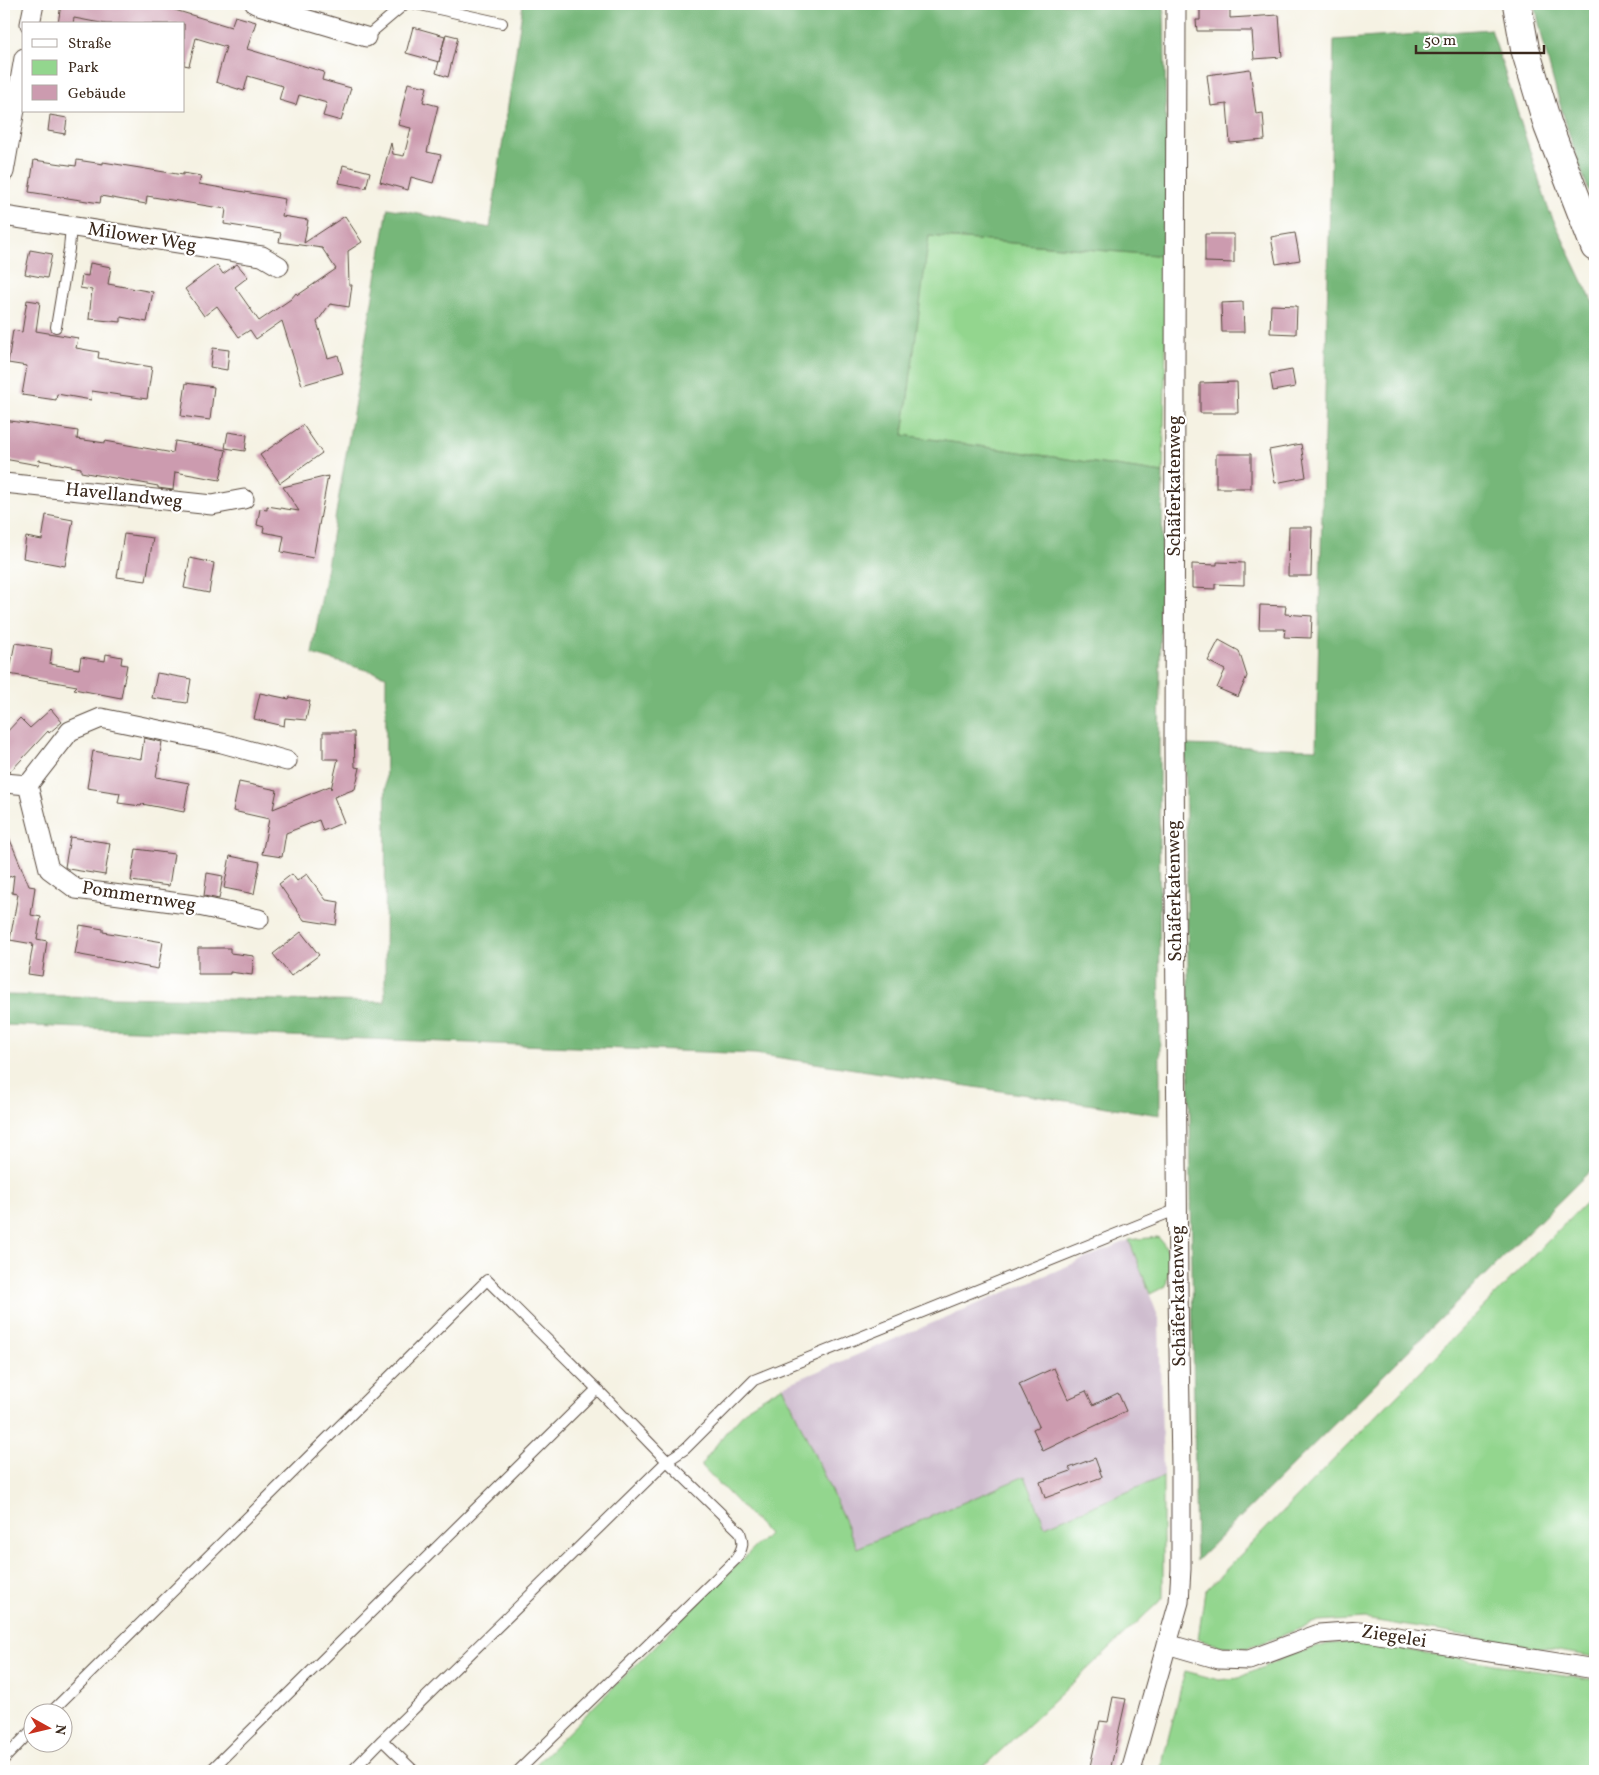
<svg xmlns="http://www.w3.org/2000/svg" width="1599" height="1775" font-family="Vollkorn,serif">
  <style>
    .industrial { fill: #cfbdcf }
    .green { fill: #93d68e; stroke: #678056 }
    .forest { fill: #76b779; stroke: #58704c }
    .building { fill: #cc9baf }
    .lines { fill: none; stroke-linecap: round; stroke-linejoin: round }
    .service-casing { stroke: #57483c; stroke-width: 12 }
    .minor-casing { stroke: #57483c; stroke-width: 21 }
    .motorway-casing { stroke: #57483c; stroke-width: 30 }
    .service { stroke: #fff; stroke-width: 10 }
    .minor { stroke: #fff; stroke-width: 19 }
    .motorway { stroke: #fff; stroke-width: 28 }
    .labels { text-anchor: middle; dominant-baseline: central; stroke-width: 4.5; stroke-linejoin: round; paint-order: stroke }
    .street-label { font-size: 19px; fill: #3b2a1e; stroke: #fff }
  </style>
  <rect width="100%" height="100%" fill="#fff"/>
  <filter id="ink" filterUnits="userSpaceOnUse"><feTurbulence type="fractalNoise" baseFrequency=".02" numOctaves="2"/><feDisplacementMap in="SourceGraphic" scale="10" xChannelSelector="R" yChannelSelector="G"/><feConvolveMatrix kernelMatrix="1 2 1 2 8 2 1 2 1" color-interpolation-filters="sRGB"/></filter>
  <filter id="wash" filterUnits="userSpaceOnUse"><feTurbulence type="fractalNoise" baseFrequency=".0096" numOctaves="4" result="noise"/><feDisplacementMap in="SourceGraphic" scale="20" xChannelSelector="R" yChannelSelector="G"/><feGaussianBlur stdDeviation="1.12" result="paint"/><feColorMatrix in="noise" values="0 0 0 0 0 0 0 0 0 0 0 0 0 0 0 0 0 1.4 0 .05"/><feComposite in="paint" operator="in"/></filter>
  <g filter="url(#wash)">
    <rect width="100%" height="100%" fill="#f5f2e3"/>
    <!-- industrial -->
    <path class="industrial" d="M1129 1240 1159 1319 1163 1477 1045 1526 1025 1476 857 1549 783 1386Z"/>
    <!-- green -->
    <path class="green" d="M928 236 1168 256 1163 473 903 435Z
      M1595 1193V1657L1365 1619 1318 1622 1248 1648 1221 1646 1198 1639 1205 1591Z
      M1158 1237C1174 1254 1169 1265 1166 1286L1150 1294 1129 1240Z
      M783 1386 857 1548 1025 1476 1045 1526 1163 1477V1598L979 1771H529L768 1534 701 1465 726 1432 751 1405Z
      M1357 1642 1595 1680V1771H1160L1185 1671 1219 1680 1239 1678 1288 1656 1328 1644Z"/>
    <!-- forest -->
    <path class="forest" d="M523 4H1164L1168 256 929 236 903 435 1163 473 1159 744 1160 1115 755 1054 4 1025V995L385 1002 386 676 312 654 388 208 490 228Z
      M1535 4H1595V205C1585 184 1579 162 1571 140 1557 96 1544 50 1535 4Z
      M1491 29 1548 208 1595 307V1166L1196 1561 1185 745 1316 749 1334 40Z"/>
    <g id="blocks">
      <!-- building -->
      <path class="building" d="M61 4H141L165 7 231 27 235 16 256 22 247 49 324 72 322 80 351 88 341 121 323 116 327 103 299 95 296 105 279 100 283 86 248 76 244 91 216 82 226 47 196 38 189 66 184 65V24H106L74 18 73 24H58Z
        M1200 4H1230V18L1279 15 1282 57 1254 59 1252 31H1197L1196 20H1200Z
        M413 27 445 36 439 62 406 53Z
        M446 34 458 37 448 77 436 73Z
        M1250 69 1256 114 1263 113 1265 140 1230 143 1227 104 1211 106 1207 75Z
        M408 83 427 87 423 102 438 106 427 152 441 155 433 183 411 177 408 190 380 182 391 143 393 154 404 156 411 128 398 125Z
        M50 115 67 118 65 134 48 131Z
        M34 160 76 166 77 160 103 164V162L183 175V173L201 176 199 184 285 199 282 216 308 220 304 243 345 216 362 242 348 251 349 285H352L349 307 330 304 317 322 328 358 338 355 343 373 302 385 282 321 256 339 250 330 239 337 217 306 204 316 185 289 217 265 223 274 237 264 248 277 235 287 259 321 291 299 296 293 298 295 336 269 322 248 279 242 281 233 224 224 226 209 147 196 146 204 101 196 100 203 29 192Z
        M343 165 370 172 366 188 339 183Z
        M1295 233 1300 260 1276 264 1271 237Z
        M1205 234H1234V263L1205 262Z
        M30 250 52 254 47 278 25 274Z
        M90 263 111 267 108 284 153 292 147 322 121 317V322L89 319 92 290 80 288 82 275 88 276Z
        M27 300 40 302 36 331 78 338 76 348 99 352 98 358 152 367 147 399 92 391 91 400 57 394 56 400 22 395 27 366 8 363 13 330 22 332Z
        M1243 302 1244 332H1222L1221 303Z
        M1271 305 1297 306 1296 334 1270 333Z
        M213 348 229 350 227 370 210 367Z
        M1292 370 1295 387 1273 391 1270 374Z
        M1237 382 1238 413H1200V383Z
        M186 383 214 387 210 420 181 416Z
        M4 420 78 431 77 439 105 443V441L173 453 175 441 226 450 220 480 175 472 173 490 158 488V486L81 472V468L39 460 38 465 4 459Z
        M303 425 322 453 280 483 260 455Z
        M228 432 247 435 245 451 225 448Z
        M1301 444 1306 477 1275 483 1269 450Z
        M1216 454H1251V488H1216Z
        M328 476 313 558 281 552 284 536 263 532 264 527 257 525 260 509 267 510V506L299 511 283 487Z
        M46 515 73 520 65 566 23 558 26 537 42 540Z
        M1289 527H1312L1311 576H1288Z
        M124 534 153 538 146 581 117 577Z
        M190 558 214 563 209 593 184 588Z
        M1217 562 1244 563V585L1215 584V589L1192 588V564L1217 565Z
        M1260 605 1286 606 1285 614 1312 616 1311 638 1284 637 1285 629H1259Z
        M1219 640 1239 651 1247 676 1238 697 1217 688 1225 670 1208 661Z
        M15 643 52 649 50 664 79 669 81 657 105 661 106 654 122 657 121 664 127 665 121 698 74 689 77 686 9 674Z
        M157 673 191 679 187 703 152 698Z
        M260 693 289 699 290 697 310 701 306 720 285 718 284 726 254 719Z
        M51 709 62 722 49 733 48 731 10 772H4V735L20 718 30 728Z
        M323 732H354L355 767 360 768 355 789 334 797 344 822 323 831 319 820 286 833 282 857 262 854 269 819 233 811 239 782 277 790 273 809 330 786 331 789 338 759H323Z
        M144 738 162 742 156 777 189 783 184 812 142 804 141 806 118 803 120 793 87 788 93 751 141 759Z
        M4 825 29 886 35 887 31 915 41 917 37 939 47 941 42 976 28 974 33 944 10 940 18 894 12 893 14 875 4 879Z
        M70 837 110 843 105 875 68 869 65 867Z
        M136 849 174 854 169 886 131 881Z
        M230 856 260 862 254 894 224 888Z
        M207 873 223 876 219 899 204 896Z
        M292 874 297 881 307 874 326 900 339 902 336 925 304 920 279 884Z
        M80 925 103 929V932L163 942 158 969 75 954Z
        M301 932 319 955 291 976 273 954Z
        M198 948H230V953L254 956 252 975 230 972V974H198Z
        M1054 1368 1068 1399 1086 1391 1093 1405 1118 1393 1126 1411 1043 1451 1033 1429 1039 1426 1019 1384Z
        M1095 1458 1102 1477 1045 1498 1040 1482 1071 1471 1069 1468Z
        M1113 1697 1126 1699 1110 1771H1089L1100 1721 1108 1722Z"/>
    </g>
  </g>
  <g filter="url(#ink)">
    <use href="#blocks" fill-opacity="0" stroke="#57483c" stroke-width="1"/>
    <g class="lines">
      <defs>
        <path id="service" d="M416 4 502 23
          M366 37 405 4
          M56 327 69 249 71 226
          M51 1712 487 1280 597 1389
          M4 1759 32 1730
          M210 1771 597 1389 667 1461 740 1532C744 1543 743 1548 736 1559L518 1771
          M352 1771 382 1740
          M414 1771 382 1740 667 1461 685 1449 754 1380 1178 1209"/>
        <path id="minor" d="M255 4 366 37
          M30 24 34 4
          M4 172 24 58
          M4 216 262 256 279 266
          M4 483 212 505 244 499
          M4 783 28 785 49 869 76 889 194 905 259 919
          M28 785 70 731 101 718 222 743 287 761
          M1167 1644 1219 1659 1249 1660 1319 1634 1360 1631 1595 1669
          M1131 1771 1179 1602 1181 1569V1467L1178 1292 1174 748 1176 4"/>
        <path id="motorway" d="M1517 4 1525 49 1548 126 1595 247"/>
      </defs>
      <!-- service casing -->
      <use href="#service" class="service-casing"/>
      <!-- minor casing -->
      <use href="#minor" class="minor-casing"/>
      <!-- motorway casing -->
      <use href="#motorway" class="motorway-casing"/>
      <!-- service -->
      <use href="#service" class="service"/>
      <!-- minor -->
      <use href="#minor" class="minor"/>
      <!-- motorway -->
      <use href="#motorway" class="motorway"/>
    </g>
  </g>
  <g class="labels">
    <!-- street labels -->
    <g class="street-label">
      <text transform="translate(142 238) rotate(9)">Milower Weg</text>
      <text transform="translate(1175 486) rotate(-90)">Schäferkatenweg</text>
      <text transform="translate(124 496) rotate(6)">Havellandweg</text>
      <text transform="translate(1175 891) rotate(-91)">Schäferkatenweg</text>
      <text transform="translate(139 897) rotate(9)">Pommernweg</text>
      <text transform="translate(1179 1296) rotate(-91)">Schäferkatenweg</text>
      <text transform="translate(1394 1637) rotate(9)">Ziegelei</text>
    </g>
  </g>
  <!-- margin -->
  <rect width="1599" height="1775" fill="none" stroke="#fff" stroke-width="20"/>
  <!-- legend -->
  <rect x="22" y="22" width="162" height="90" fill="#ffffff" stroke="#b1aaa5"/>
  <rect x="32" y="39" width="25" height="8" fill="#ffffff" stroke="#b1aaa5"/>
  <text x="68" y="48" font-size="15" fill="#3b2a1e">Straße</text>
  <rect x="32" y="60" width="25" height="15" fill="#93d68e" stroke="#b1aaa5"/>
  <text x="68" y="72" font-size="15" fill="#3b2a1e">Park</text>
  <rect x="32" y="85" width="25" height="15" fill="#cc9baf" stroke="#b1aaa5"/>
  <text x="68" y="98" font-size="15" fill="#3b2a1e">Gebäude</text>
  <!-- north arrow -->
  <g transform="translate(48 1728) rotate(98)"><circle r="24" fill="#ffffff" stroke="#b1aaa5"/>
  <path d="M0-4L9 19L0 12L-9 19Z" fill="#c8321e"/>
  <text y="-8" font-size="14" font-weight="bold" text-anchor="middle" fill="#3b2a1e">N</text>
  </g>
  <!-- scale -->
  <path d="M1416 45v8h128v-8" fill="none" stroke="#3b2a1e" stroke-width="2.5"/>
  <text x="1424" y="45" font-size="15" fill="#3b2a1e" stroke="#ffffff" stroke-width="4" paint-order="stroke">50 m</text>
</svg>
